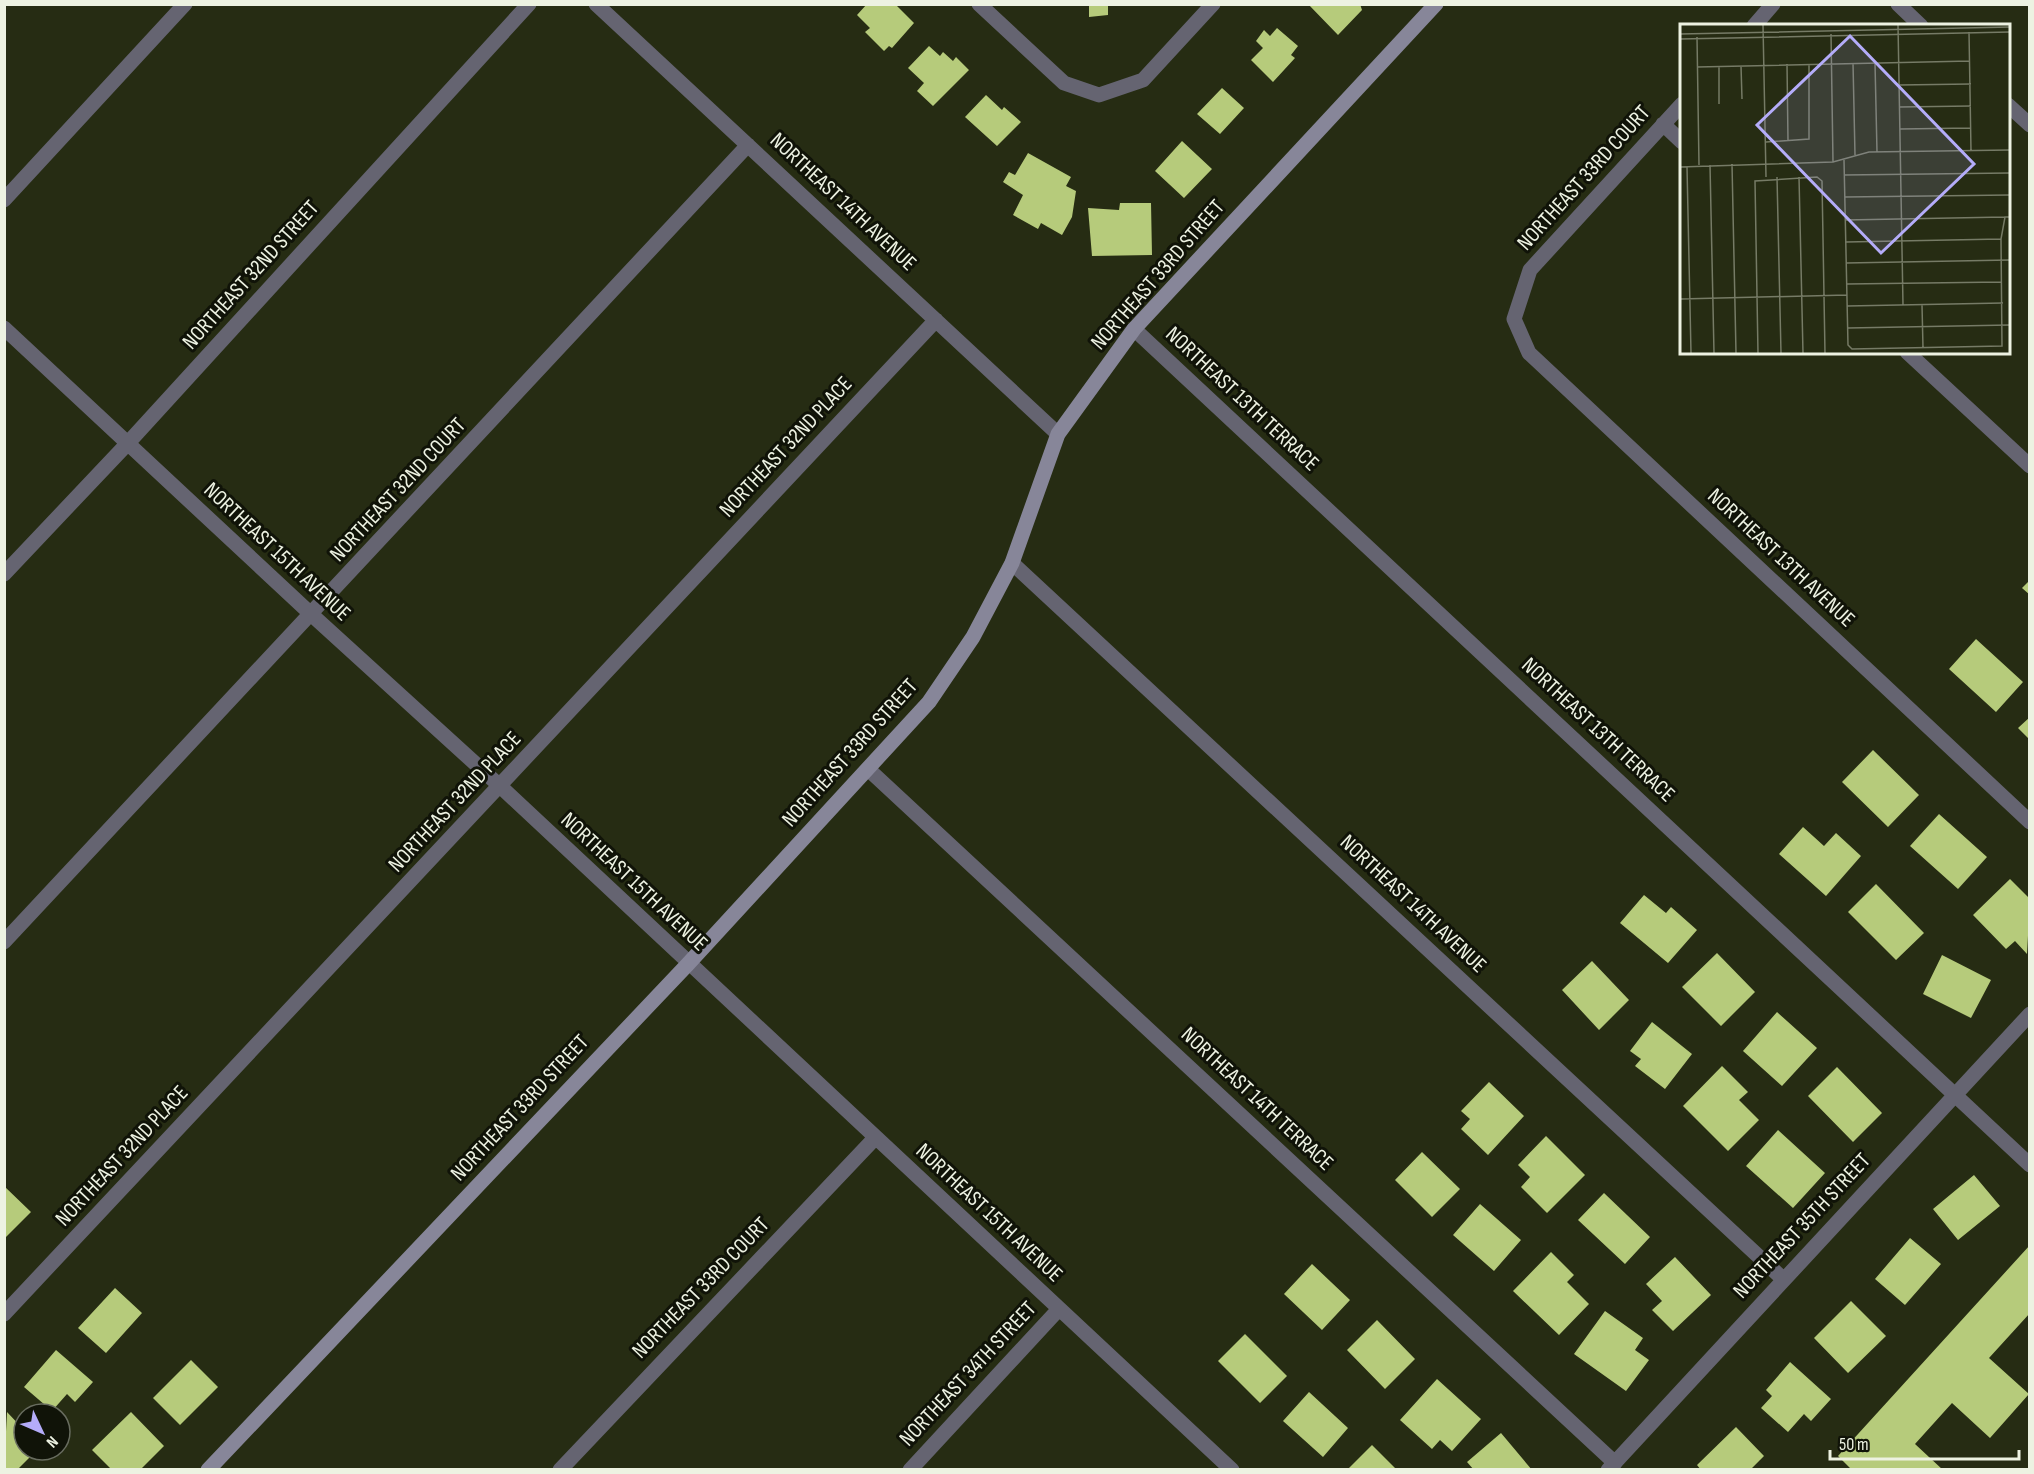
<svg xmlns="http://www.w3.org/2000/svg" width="2034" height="1474" font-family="'Sofia Sans Condensed',sans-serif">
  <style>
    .building { fill: #b6cb7b }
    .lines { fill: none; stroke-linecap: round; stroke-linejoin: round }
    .street { stroke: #656471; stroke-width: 15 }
    .secondary { stroke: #878699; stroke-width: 15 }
    .labels { text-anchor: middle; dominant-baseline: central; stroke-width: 6; stroke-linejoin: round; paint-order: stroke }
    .street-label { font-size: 22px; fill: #edf2e2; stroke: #101308 }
    .inset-road { fill: none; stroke: #767b66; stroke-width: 1.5 }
    .view { fill: #b4acf9; fill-opacity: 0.15; stroke: #b4acf9; stroke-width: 3 }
    .inset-edge { fill: none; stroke: #edf2e2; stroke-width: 3 }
  </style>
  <rect width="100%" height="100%" fill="#262c13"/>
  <!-- building -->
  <path class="building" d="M867 4H895L914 23 892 48 889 46 884 51 865 32 870 28 857 15Z
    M1089 4H1108V15L1089 17Z
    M1308 4H1360L1362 10 1338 35Z
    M1277 28 1298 46 1291 55 1295 58 1273 82 1251 60 1263 48 1256 41 1264 30 1270 36Z
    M929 46 940 56 943 52 953 61 956 57 969 70 933 106 917 91 924 83 908 68Z
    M1222 88 1244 108 1220 134 1197 114Z
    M986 95 1002 110 1004 107 1021 122 997 146 965 117Z
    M1182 141 1212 169 1184 198 1155 171Z
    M1028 153 1071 177 1066 186 1076 191 1072 217 1062 235 1041 223 1038 229 1013 215 1023 195 1003 182 1009 172 1015 175Z
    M1120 203H1151L1152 255 1092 256 1088 208 1119 210Z
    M2030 580V595L2022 588Z
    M1976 639 2023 682 1996 712 1949 669Z
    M2030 717V740L2018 728Z
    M1873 750 1919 795 1888 827 1842 782Z
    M1939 814 1987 857 1958 889 1910 846Z
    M1803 827 1824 846 1836 833 1861 856 1826 896 1779 854Z
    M2010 879 2030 899 2027 954 2015 941 2006 949 1973 915Z
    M1876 884 1924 933 1896 960 1848 912Z
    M1644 895 1666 913 1671 907 1697 930 1668 963 1620 923Z
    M1717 953 1755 992 1721 1026 1682 987Z
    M1942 955 1991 980 1971 1018 1923 994Z
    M1592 961 1629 1000 1599 1030 1562 990Z
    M1777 1012 1817 1048 1782 1086 1743 1051Z
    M1652 1022 1692 1054 1665 1089 1635 1066 1641 1059 1630 1051Z
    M1722 1066 1748 1092 1739 1100 1759 1120 1728 1151 1683 1106Z
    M1837 1067 1882 1113 1853 1142 1808 1096Z
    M1489 1082 1524 1116 1488 1155 1461 1129 1470 1119 1461 1111Z
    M1778 1130 1825 1173 1793 1208 1746 1166Z
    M1546 1136 1585 1175 1547 1213 1521 1187 1530 1177 1518 1165Z
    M1422 1152 1460 1189 1432 1217 1395 1180Z
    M1974 1175 2000 1206 1958 1240 1933 1209Z
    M4 1186 31 1212 4 1239Z
    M1604 1193 1650 1237 1625 1264 1578 1220Z
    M1480 1204 1521 1240 1494 1271 1453 1235Z
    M1910 1238 1941 1264 1905 1305 1875 1279Z
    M2030 1245V1313L1989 1358 2029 1394 1990 1438 1952 1403 1915 1444 1943 1470H1852L1838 1456Z
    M1551 1252 1574 1275 1567 1282 1589 1304 1559 1335 1513 1291Z
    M1675 1257 1711 1295 1673 1331 1652 1310 1662 1301 1646 1284Z
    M1312 1264 1350 1300 1322 1330 1284 1294Z
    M115 1288 142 1313 106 1353 78 1328Z
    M1851 1301 1886 1336 1848 1373 1814 1338Z
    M1605 1311 1643 1338 1635 1350 1649 1360 1626 1391 1574 1354Z
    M1377 1320 1415 1359 1385 1389 1347 1350Z
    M1245 1334 1287 1376 1260 1403 1218 1361Z
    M56 1350 93 1382 75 1402 67 1394 52 1411 24 1387Z
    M191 1360 218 1387 180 1425 153 1398Z
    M1790 1362 1831 1399 1811 1421 1804 1414 1788 1432 1761 1408 1772 1396 1766 1390Z
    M1437 1379 1481 1419 1452 1451 1440 1440 1432 1449 1400 1420Z
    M1309 1392 1348 1428 1323 1457 1283 1421Z
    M7 1412 24 1430V1450H37L17 1470H4Z
    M131 1412 164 1446 140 1470H112L92 1450Z
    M1736 1427 1764 1456 1750 1470H1701L1697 1465Z
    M1501 1433 1532 1470H1474L1467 1462Z
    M1372 1445 1397 1470H1347Z"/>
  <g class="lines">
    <!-- street -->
    <path class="street" d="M596 4 1058 434
      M979 4 1064 83 1099 95 1143 80 1213 4
      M1898 4 1921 26
      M1754 26 1773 4
      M1682 104 1530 270 1514 319 1529 353 2030 822
      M2008 105 2030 125
      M1663 124 1682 142
      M4 200 185 4
      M4 328 312 615 501 787 1232 1470
      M1134 329 2030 1165
      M1907 352 2030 466
      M1012 563 1783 1279
      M4 574 128 443 529 4
      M868 769 1615 1463
      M4 942 748 145
      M4 1314 936 320
      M560 1470 875 1138
      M910 1470 1059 1309
      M1608 1470 2030 1014"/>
    <!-- secondary -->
    <path class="secondary" d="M208 1470 688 964 929 702 973 637 1012 563 1058 434 1134 329 1436 4"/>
  </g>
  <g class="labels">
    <!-- street labels -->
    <g class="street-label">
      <text transform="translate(1584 178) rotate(-48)">NORTHEAST 33RD COURT</text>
      <text transform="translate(843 202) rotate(43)">NORTHEAST 14TH AVENUE</text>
      <text transform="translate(251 275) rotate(-48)">NORTHEAST 32ND STREET</text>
      <text transform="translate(1158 275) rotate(-49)">NORTHEAST 33RD STREET</text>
      <text transform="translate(1242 399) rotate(43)">NORTHEAST 13TH TERRACE</text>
      <text transform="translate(786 447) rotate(-47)">NORTHEAST 32ND PLACE</text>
      <text transform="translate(398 490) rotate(-47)">NORTHEAST 32ND COURT</text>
      <text transform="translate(277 552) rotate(43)">NORTHEAST 15TH AVENUE</text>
      <text transform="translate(1781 558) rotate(43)">NORTHEAST 13TH AVENUE</text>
      <text transform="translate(1598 730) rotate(43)">NORTHEAST 13TH TERRACE</text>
      <text transform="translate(850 753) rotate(-48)">NORTHEAST 33RD STREET</text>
      <text transform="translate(455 802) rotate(-47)">NORTHEAST 32ND PLACE</text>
      <text transform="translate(634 882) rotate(43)">NORTHEAST 15TH AVENUE</text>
      <text transform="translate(1413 904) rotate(43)">NORTHEAST 14TH AVENUE</text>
      <text transform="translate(1257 1099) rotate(43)">NORTHEAST 14TH TERRACE</text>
      <text transform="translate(520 1108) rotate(-47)">NORTHEAST 33RD STREET</text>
      <text transform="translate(122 1156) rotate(-47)">NORTHEAST 32ND PLACE</text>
      <text transform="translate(989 1213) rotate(43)">NORTHEAST 15TH AVENUE</text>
      <text transform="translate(1802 1226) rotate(-47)">NORTHEAST 35TH STREET</text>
      <text transform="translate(701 1288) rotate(-46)">NORTHEAST 33RD COURT</text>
      <text transform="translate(968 1374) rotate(-47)">NORTHEAST 34TH STREET</text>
    </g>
  </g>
  <!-- overview -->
  <g transform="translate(1680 24)">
    <rect width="330" height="330" fill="#262c13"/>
    <path class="inset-road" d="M83 1 86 153M218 1 223 281M289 8 291 127M0 10 330 3M151 10 153 138M17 13 19 141M0 15 330 8M173 39 175 131M195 39 197 128M107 40 108 117M39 42V80M61 42 62 75M17 43 290 37M219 61 291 60M219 83 291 82M220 105 291 104M86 118 129 115V40M164 136 168 321 172 325 322 322 321 215 325 193H330M52 140 56 329M30 141 34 329M0 143 153 138 189 128 330 126M7 143 11 329M164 151 330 149M97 153 101 329M119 153 123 329M165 173 330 171M165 196 325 193M166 218 321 215M166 239 330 236M167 260 322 258M0 275 167 271M242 281 243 324M167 282 323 279M168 304 330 301M78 329 75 157 137 153 142 157 145 329"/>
    <path class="view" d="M170 12 294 140 201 229 77 101Z"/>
    <rect width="330" height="330" class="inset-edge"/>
  </g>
  <!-- border -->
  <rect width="2034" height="1474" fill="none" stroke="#edf2e2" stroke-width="12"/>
  <!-- north arrow -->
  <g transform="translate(42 1432) rotate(134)"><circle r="28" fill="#101308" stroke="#686c5f" stroke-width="1.5"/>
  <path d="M0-4.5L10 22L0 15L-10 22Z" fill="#b4acf9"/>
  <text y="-9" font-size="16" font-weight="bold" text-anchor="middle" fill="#edf2e2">N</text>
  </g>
  <!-- scale -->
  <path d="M1830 1450v9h189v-9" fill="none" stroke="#edf2e2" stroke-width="3"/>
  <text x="1839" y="1450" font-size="18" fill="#edf2e2" stroke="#101308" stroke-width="4.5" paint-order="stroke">50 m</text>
</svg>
